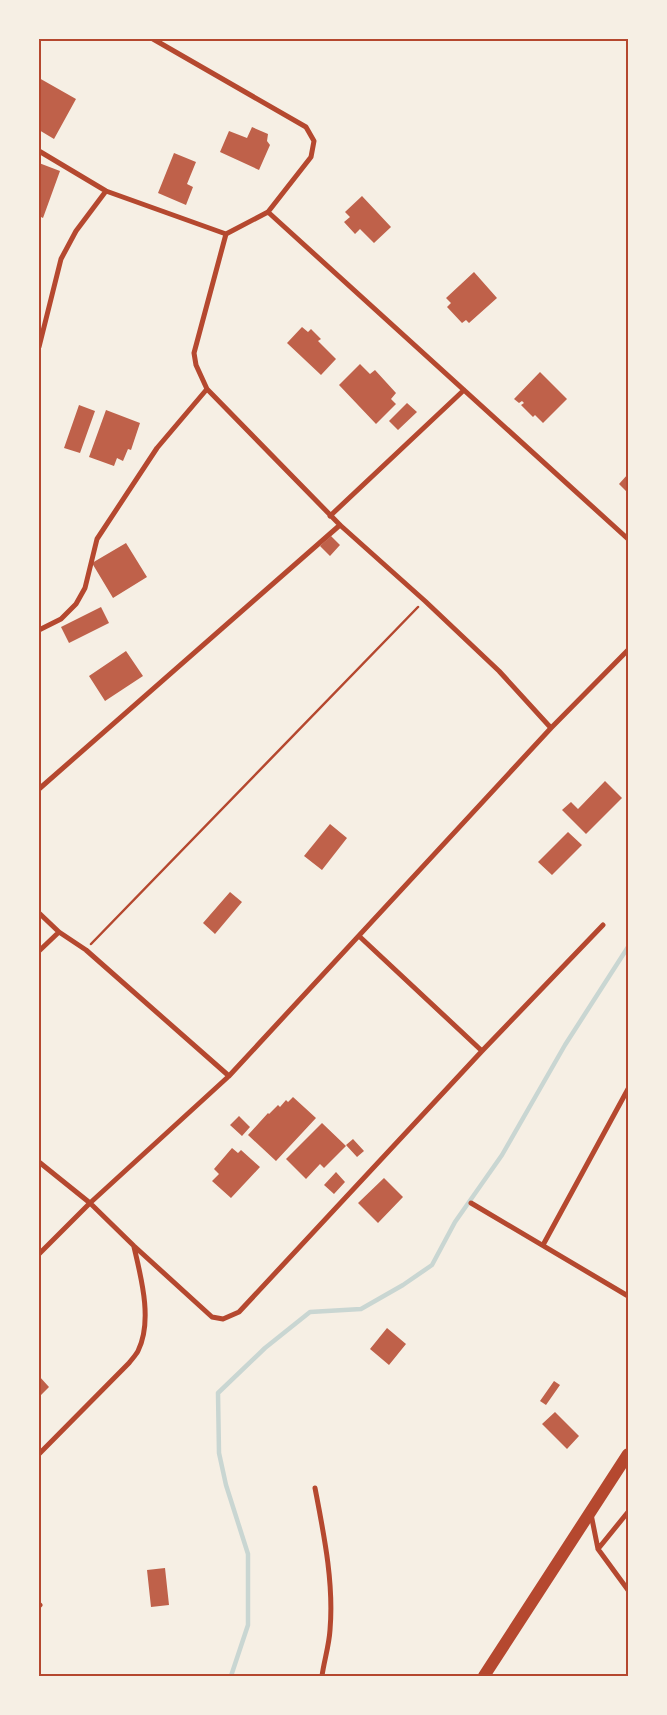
<svg xmlns="http://www.w3.org/2000/svg" width="667" height="1715" font-family="Montserrat,sans-serif">
  <style>
    .lines { fill: none; stroke-linecap: round; stroke-linejoin: round }
    .stream { stroke: #c9d6d2; stroke-width: 4.5 }
    .building { fill: #bf614a }
    .path { stroke: #b5482f; stroke-width: 2.5 }
    .minor { stroke: #b5482f; stroke-width: 5 }
    .primary { stroke: #b5482f; stroke-width: 12 }
    .neatline { fill: none; stroke: #b5482f; stroke-width: 2 }
  </style>
  <rect width="100%" height="100%" fill="#f6efe4"/>
  <g class="lines">
    <!-- stream -->
    <path class="stream" d="M231 1676 248 1625V1554L226 1485 219 1453 218 1393 265 1348 310 1312 361 1309 403 1285 432 1265 455 1222 502 1155 565 1045 628 947"/>
  </g>
  <!-- building -->
  <path class="building" d="M39 78 76 99 54 139 39 130Z
    M252 127 268 134 267 141 270 145 259 170 220 152 229 131 247 138Z
    M174 153 196 162 187 184 193 187 186 205 158 193Z
    M39 163 60 171 43 218 39 216Z
    M362 196 391 227 374 243 360 229 355 234 344 222 350 217 345 212Z
    M474 272 497 298 469 323 466 320 462 323 447 307 451 303 446 298Z
    M302 327 308 332 311 329 321 339 318 341 336 359 321 375 287 343Z
    M360 364 370 374 375 370 396 393 391 399 396 404 376 424 339 385Z
    M540 372 567 399 543 423 535 415 533 417 521 405 524 403 522 401 519 403 514 399Z
    M407 403 417 412 398 430 389 421Z
    M79 405 95 411 80 453 64 448Z
    M106 410 140 423 131 450 128 449 123 461 117 458 114 466 89 457Z
    M628 474V493L619 484Z
    M331 536 340 545 330 556 320 546Z
    M126 543 147 577 113 598 92 563Z
    M101 607 109 623 69 643 61 627Z
    M126 651 143 676 105 701 89 676Z
    M605 781 622 798 586 834 562 810 571 802 578 809Z
    M330 824 347 838 322 870 304 856Z
    M568 832 582 845 552 875 538 862Z
    M230 892 242 902 215 934 203 923Z
    M293 1097 316 1118 276 1161 248 1135 268 1113 269 1114 278 1105 280 1107 286 1100 288 1102Z
    M239 1116 250 1127 242 1136 230 1125Z
    M322 1123 346 1146 324 1168 320 1164 306 1179 286 1159Z
    M353 1139 364 1151 357 1157 346 1145Z
    M232 1148 238 1153 241 1150 260 1167 231 1198 212 1181 219 1174 214 1169Z
    M336 1172 345 1182 334 1194 324 1185Z
    M384 1178 403 1197 378 1223 358 1203Z
    M387 1328 406 1344 389 1365 370 1349Z
    M39 1376 49 1387 39 1397Z
    M554 1381 560 1385 546 1405 540 1401Z
    M555 1412 579 1436 567 1449 542 1424Z
    M165 1568 169 1605 151 1607 147 1570Z"/>
  <g class="lines">
    <!-- path -->
    <path class="path" d="M91 944 418 607"/>
    <!-- minor -->
    <path class="minor" d="M39 151 106 191 226 234 268 212 311 157 314 141 306 127 153 39
      M268 212 628 539
      M226 234 194 353 196 365 207 389 340 525 425 601 499 671 551 728
      M39 347 61 259 76 231 106 191
      M330 516 464 390
      M39 630 61 619 76 604 85 588 97 539 157 448 207 389
      M39 789 340 525
      M39 913 59 932 86 950 229 1076
      M359 936 482 1051
      M39 951 59 932
      M39 1162 90 1203 134 1246 212 1317 223 1319 239 1312 482 1051 603 925
      M471 1203 628 1296
      M543 1245 628 1089
      M39 1254 90 1203 229 1076 551 728 628 650
      M39 1454 129 1363C132 1359 136 1355 138 1351 153 1321 141 1277 134 1247
      M315 1488C324 1535 334 1583 330 1630 329 1646 324 1661 322 1676
      M591 1514 598 1549 628 1590
      M598 1549 628 1512
      M39 1606 40 1605"/>
    <!-- primary -->
    <path class="primary" d="M484 1676 628 1454"/>
  </g>
  <!-- border -->
  <rect width="667" height="1715" fill="none" stroke="#f6efe4" stroke-width="80"/>
  <rect x="40" y="40" width="587" height="1635" class="neatline"/>
</svg>
